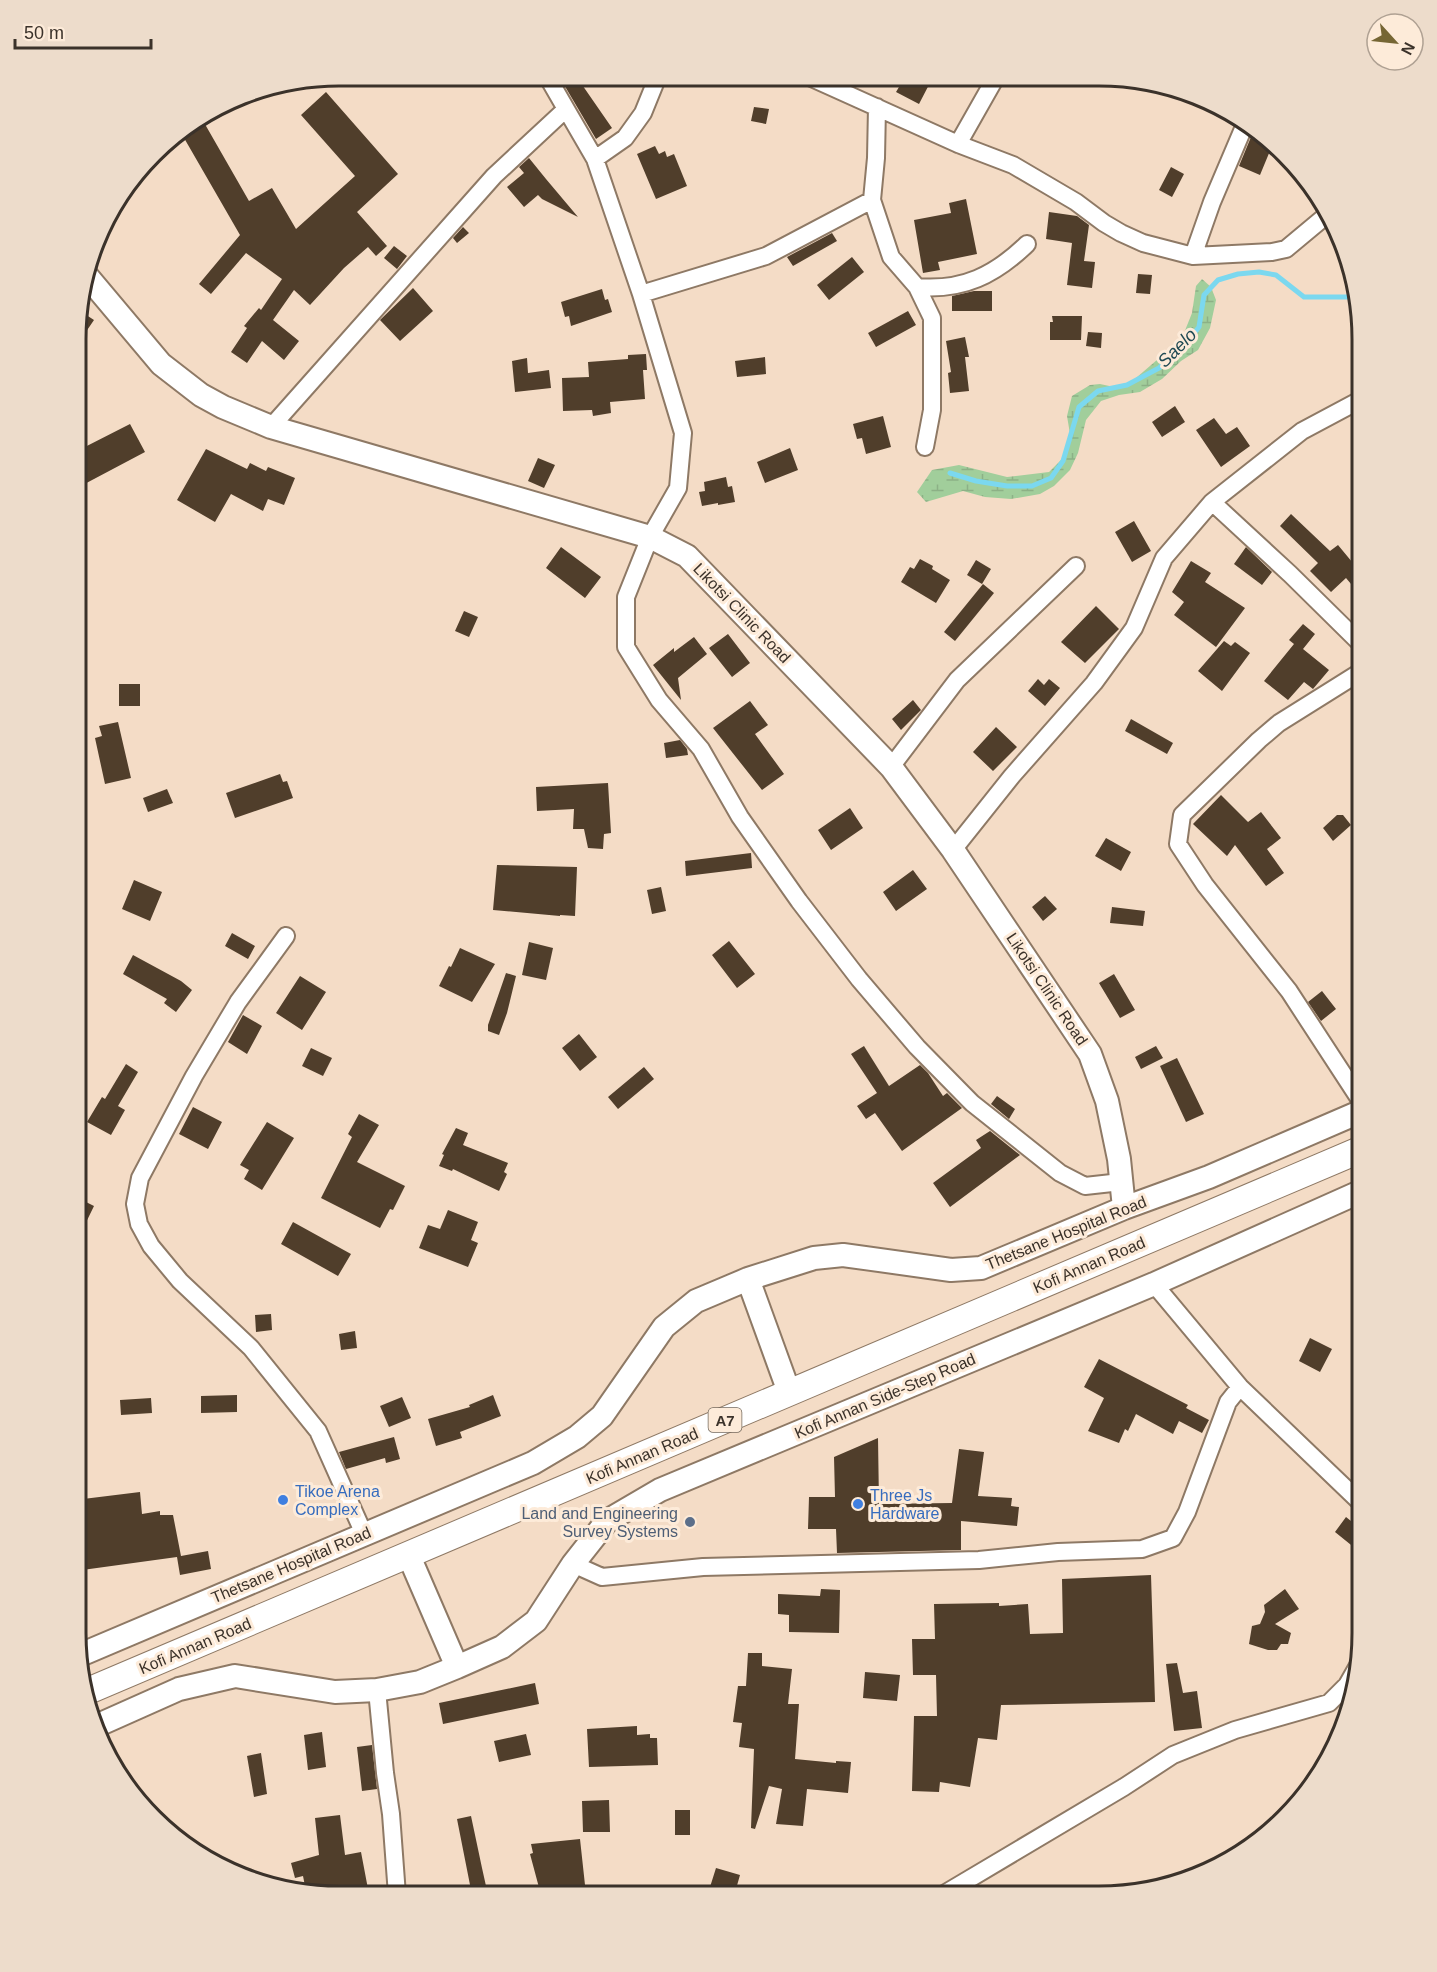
<svg xmlns="http://www.w3.org/2000/svg" width="1437" height="1972" font-family="Helvetica,sans-serif">
  <style>
    .wetland { fill: url(#wetland-marsh) }
    .lines { fill: none; stroke-linecap: round; stroke-linejoin: round }
    .stream { stroke: #7bd8ef; stroke-width: 5 }
    .building { fill: #503e2b }
    .street-casing { stroke: #8e7965; stroke-width: 20 }
    .secondary-casing { stroke: #8e7965; stroke-width: 26 }
    .primary-casing { stroke: #8e7965; stroke-width: 28 }
    .street { stroke: #fff; stroke-width: 16 }
    .secondary { stroke: #fff; stroke-width: 22 }
    .primary { stroke: #fff; stroke-width: 26 }
    .shop-dot { fill: #3f7fe0; stroke: #fdebd9; stroke-width: 2 }
    .service-dot { fill: #5c6f8a; stroke: #fdebd9; stroke-width: 2 }
    .labels { text-anchor: middle; dominant-baseline: central; stroke-width: 6; stroke-linejoin: round; paint-order: stroke }
    .shield { fill: #fdebd9; stroke: #756a5e; stroke-width: 1.5 }
    .shield-label { font-size: 15px; font-weight: bold; fill: #3b322a }
    .street-label { font-size: 16px; fill: #3b322a; stroke: #fdebd9 }
    .shop-label { font-size: 16px; fill: #366cbe; stroke: #fdebd9; text-anchor: start }
    .service-label { font-size: 16px; fill: #4e5e75; stroke: #fdebd9; text-anchor: end }
    .water-label { font-size: 18px; font-style: italic; fill: #204a54; stroke: #fdebd9 }
    .rim { fill: none; stroke: #3b322a; stroke-width: 3 }
  </style>
  <defs>
    <pattern id="wetland-marsh" width="20" height="14" patternUnits="userSpaceOnUse" patternTransform="scale(1.5)"><rect width="20" height="14" fill="#a1ce9b"/><path d="M1 5h8M5 5V1M11 12h8M15 12V8" fill="none" stroke="#8cb186"/></pattern>
  </defs>
  <rect width="100%" height="100%" fill="#f4dcc6"/>
  <!-- wetland -->
  <path class="wetland" d="M1202 279 1211 287 1216 300 1210 328 1198 350 1181 361 1162 379 1140 392 1119 395 1101 401 1086 420 1078 453 1070 470 1054 486 1040 494 1011 499 985 497 963 491 926 502 917 492 932 470 959 465 1007 477 1049 472 1064 457 1070 434 1067 416 1072 396 1090 385 1100 384 1114 387 1129 384 1172 347 1182 338 1192 313 1196 286Z"/>
  <g class="lines">
    <!-- stream -->
    <path class="stream" d="M950 473 976 481 1007 486H1032L1051 478 1063 461 1079 407 1098 391 1127 385 1159 368 1184 346 1199 327 1204 295 1218 280 1238 274 1259 272 1276 275 1304 297H1352"/>
  </g>
  <!-- building -->
  <path class="building" d="M573 76H576L612 128 596 139 563 83Z
    M883 77H933L919 104 896 92 899 87Z
    M326 92 398 174 357 212 387 246 376 256 368 247 344 268 310 305 294 290 273 320 299 341 284 360 262 341 247 363 231 352 247 328 244 326 259 308 261 310 282 279 246 253 211 294 199 284 240 235 180 131 202 119 249 201 272 188 296 229 355 176 301 115Z
    M754 107 769 109 766 124 751 121Z
    M1251 137 1272 146 1260 175 1239 166Z
    M655 146 659 154 665 151 667 157 674 154 687 186 656 199 637 154Z
    M529 158 546 179 578 217 542 199 538 195 524 207 507 187 524 173 519 167Z
    M1171 167 1184 174 1172 197 1159 190Z
    M966 199 977 254 938 262 940 270 923 273 914 220 951 213 949 203Z
    M1049 212 1077 216 1089 225 1084 261 1095 262 1092 288 1067 285 1072 243 1046 239Z
    M463 227 469 233 457 243 453 238Z
    M832 233 837 241 793 266 787 257Z
    M394 246 407 256 397 269 384 258Z
    M852 257 864 272 829 300 817 285Z
    M1138 274 1152 275 1150 294 1136 293Z
    M413 288 433 311 400 341 380 320Z
    M602 289 605 300 608 299 612 312 571 326 569 316 565 317 561 302Z
    M974 291H992V311H952V296Z
    M77 309 94 320 77 345Z
    M908 311 916 325 876 347 868 333Z
    M1052 316H1082L1081 340H1050V322H1053Z
    M1088 332 1102 333 1101 348 1086 346Z
    M965 337 969 357H965L969 391 950 393 948 373 951 372 946 341Z
    M646 354 647 370H643L645 399 610 402 611 413 593 416 592 410 563 411 562 378 589 377 588 362 628 359V355Z
    M765 357 766 374 737 377 735 361Z
    M527 358 528 373 549 370 551 388 515 392 512 361Z
    M1175 406 1185 422 1162 437 1152 422Z
    M883 416 891 447 866 454 862 438 857 439 853 424Z
    M1214 418 1226 434 1237 427 1250 446 1221 467 1196 430Z
    M130 424 145 452 77 488V451Z
    M790 448 798 470 765 483 757 462Z
    M206 449 247 469 250 463 266 471 268 467 295 478 284 505 268 499 263 511 231 494 215 522 177 500Z
    M538 458 555 465 544 488 528 481Z
    M726 477 728 487 732 486 735 502 718 505V503L702 506 699 492 705 491 704 482Z
    M1291 514 1330 551 1338 545 1362 574V597L1346 578 1331 592 1310 571 1318 563 1280 526Z
    M1134 521 1151 551 1132 562 1115 532Z
    M561 547 601 577 585 598 546 568Z
    M1246 547 1272 572 1262 585 1234 564Z
    M920 559 933 566 932 569 950 580 936 603 901 582 910 567 914 569Z
    M976 560 991 569 982 584 967 575Z
    M1191 561 1211 573 1205 582 1245 608 1216 647 1174 615 1184 602 1172 592Z
    M983 584 994 593 955 641 944 632Z
    M1096 606 1119 629 1085 663 1061 642Z
    M464 611 478 617 469 637 455 631Z
    M1303 624 1315 634 1303 649 1329 670 1313 689 1304 682 1288 700 1264 681 1294 644 1289 640Z
    M728 634 750 663 732 677 709 648Z
    M694 637 707 654 678 678 681 700 653 665 674 648V652Z
    M1224 641 1231 646 1235 642 1250 653 1222 691 1198 671Z
    M1038 679 1044 685 1049 679 1060 688 1045 706 1028 691Z
    M119 684H140V706H119Z
    M913 700 921 710 901 730 892 719Z
    M750 701 768 725 755 734 784 774 762 790 713 728Z
    M1131 719 1173 743 1167 754 1125 731Z
    M118 722 131 778 105 784 95 738 102 736 99 726Z
    M996 727 1017 747 993 771 973 752Z
    M680 740 687 749 688 755 666 758 664 743Z
    M280 774 283 782 287 781 293 798 235 818 226 793Z
    M608 783 611 833 604 834 603 849 588 848 584 829H573L574 809 537 811 536 787Z
    M167 789 173 803 148 812 143 798Z
    M1221 795 1248 822 1261 812 1281 838 1267 849 1284 873 1266 886 1235 845 1227 856 1193 824Z
    M850 808 863 828 831 850 818 830Z
    M1337 815H1343L1351 825 1333 841 1323 828Z
    M1106 838 1131 852 1121 871 1095 856Z
    M751 853 752 868 686 876 685 861Z
    M497 865 577 867 575 916 560 915V916L493 910Z
    M913 870 927 889 896 911 883 892Z
    M134 880 162 892 150 921 122 909Z
    M661 887 666 911 652 914 647 890Z
    M1045 896 1057 909 1043 921 1032 907Z
    M1112 907 1145 911 1143 926 1110 923Z
    M232 933 255 946 248 959 225 946Z
    M729 941 755 974 737 988 712 955Z
    M529 942 553 948 546 980 522 975Z
    M460 948 495 964 472 1002 439 986 449 966 451 967Z
    M133 955 181 981 192 990 176 1012 164 1003 167 999 123 974Z
    M506 973 516 976 507 1013 499 1035 488 1031V1025Z
    M1114 974 1135 1010 1120 1018 1099 983Z
    M300 976 326 992 302 1030 276 1013Z
    M1322 991 1336 1009 1321 1021 1308 1002Z
    M243 1015 262 1026 247 1054 228 1042Z
    M579 1034 597 1057 580 1071 562 1048Z
    M864 1046 889 1086 920 1065 928 1073 943 1096 947 1093 962 1108 902 1151 875 1113 866 1119 857 1106 877 1093 851 1054Z
    M1156 1046 1163 1058 1141 1069 1135 1057Z
    M311 1048 332 1058 323 1076 302 1066Z
    M1177 1058 1204 1114 1186 1122 1160 1066Z
    M126 1064 138 1072 118 1106 125 1110 111 1135 87 1122 102 1097 105 1099Z
    M644 1067 654 1079 618 1109 608 1097Z
    M997 1096 1015 1109 1009 1119 991 1104Z
    M193 1107 222 1122 208 1149 179 1134Z
    M359 1114 379 1125 357 1162 405 1186 393 1210 390 1209 380 1228 321 1198 352 1137 348 1134Z
    M267 1122 294 1138 262 1190 244 1179 249 1170 240 1165Z
    M456 1128 468 1133 463 1145 508 1163 504 1172 507 1174 499 1191 453 1169 452 1171 439 1166 444 1155 442 1154Z
    M990 1131 1020 1155 950 1207 933 1183 981 1148 976 1140Z
    M76 1197 94 1206 76 1243Z
    M448 1210 478 1222 471 1240 478 1243 468 1267 419 1248 428 1225 440 1229Z
    M293 1222 351 1254 338 1276 281 1244Z
    M271 1314 272 1330 256 1332 255 1315Z
    M355 1331 357 1348 341 1350 339 1334Z
    M1310 1338 1332 1349 1320 1372 1299 1361Z
    M1099 1359 1188 1405 1186 1408 1209 1420 1202 1433 1179 1421 1173 1434 1136 1414 1128 1431 1125 1429 1119 1443 1088 1431 1104 1398 1084 1387Z
    M237 1395V1412L201 1413V1396Z
    M493 1395 501 1416 460 1432 462 1438 436 1446 428 1419 470 1407 469 1405Z
    M402 1397 411 1418 389 1427 380 1406Z
    M151 1398 152 1413 121 1415 120 1400Z
    M394 1437 400 1459 386 1463 385 1458 346 1469 339 1452Z
    M878 1438 879 1504 952 1503 959 1449 984 1452 978 1496 1012 1498 1011 1506 1019 1507 1017 1526 961 1521V1550L837 1553 836 1529H808L809 1497H835L834 1457Z
    M140 1492 142 1514 160 1511V1515H173L181 1556 208 1551 211 1569 180 1575 177 1557 75 1571V1500Z
    M1346 1517 1361 1529V1553L1335 1532Z
    M1151 1575 1155 1702 1001 1705 997 1740 978 1738 970 1787 940 1782 939 1792 912 1791 914 1716H937L936 1675H913L912 1639H935L934 1604 999 1603V1606L1028 1604 1030 1634 1063 1633 1062 1579Z
    M821 1589 840 1590 839 1633 789 1632V1615L778 1614V1594L820 1596Z
    M1285 1589 1299 1609 1275 1624 1291 1633 1288 1644H1281L1277 1650H1268L1249 1644 1252 1626 1260 1624 1265 1612 1264 1605Z
    M748 1653H762V1666L792 1669 788 1704H799L795 1759 836 1763V1761L851 1762 848 1793 807 1789 803 1826 776 1824 782 1789 769 1786 755 1829 751 1828 754 1749 739 1747 742 1723 733 1722 738 1686H746Z
    M1177 1663 1183 1693 1197 1691 1202 1728 1174 1731 1166 1664Z
    M865 1672 900 1675 897 1701 863 1698Z
    M535 1683 539 1704 443 1724 439 1703Z
    M637 1726V1735L650 1734V1738H657L658 1765 589 1767 587 1729Z
    M322 1732 326 1767 308 1770 304 1735Z
    M526 1734 531 1755 499 1762 494 1741Z
    M372 1745 377 1789 362 1791 357 1747Z
    M261 1753 267 1794 254 1797 247 1756Z
    M609 1800 610 1832H583L582 1801Z
    M675 1810H690V1835H675Z
    M340 1815 345 1855 361 1852 368 1889 338 1895H335L334 1886 327 1888 326 1885 306 1891 303 1876 295 1878 291 1863 319 1855 315 1818Z
    M471 1816 482 1868 488 1895H472L457 1819Z
    M580 1839 585 1885H583L584 1892 563 1896 541 1895 530 1854 533 1853 531 1844Z
    M716 1868 740 1875 734 1896H714L716 1889 710 1887Z"/>
  <g class="lines">
    <defs>
      <path id="street" d="M547 76 566 109
        M658 76 643 113 625 138 595 159 641 294 683 433 678 488 650 537 626 597V647L659 700 701 749 740 817 799 901 859 979 917 1047 972 1103 1060 1173 1085 1186 1121 1182
        M807 76 958 144 1013 165 1076 202 1104 223 1121 233 1143 243 1193 256 1212 202 1246 122
        M877 107 876 158 872 200 891 257 917 287C963 291 995 275 1027 244
        M958 144 996 77
        M1193 256 1272 252 1286 249 1328 214
        M917 287 932 318V410L925 447
        M641 294 766 256 872 200
        M271 427 494 176 566 109 595 159
        M1212 502 1290 574 1362 645
        M891 767 957 680 1076 566
        M953 850 1012 776 1094 683 1134 628 1164 558 1212 502 1302 431 1362 399
        M286 936 238 1002 194 1076 140 1178 135 1204 139 1224 151 1246 180 1281 251 1348 318 1431 364 1534
        M1362 1103 1289 991 1205 885 1178 844 1182 815 1259 740 1279 723 1362 671
        M1154 1284 1240 1387 1361 1503
        M573 1564 602 1577 703 1567 979 1560 1058 1552 1142 1549 1173 1538 1187 1512 1228 1402 1240 1387
        M377 1690 385 1773 391 1814 397 1895
        M939 1897 1124 1787 1173 1755 1235 1730 1329 1703 1347 1685 1359 1664"/>
      <path id="secondary" d="M87 276 161 364 201 395 223 407 271 427 650 537 687 556 891 767 953 850 1090 1054 1107 1101 1119 1159 1124 1208
        M748 1279 789 1392
        M409 1556 457 1667
        M80 1655 533 1463 577 1437 602 1416 664 1327 696 1301 748 1279 814 1258 843 1255 951 1270 981 1268 1124 1208 1209 1177 1362 1111
        M96 1726 179 1689 235 1676 335 1692 377 1690 420 1682 457 1667 502 1647 536 1621 573 1564 607 1521 660 1490 1154 1284 1362 1191"/>
      <path id="primary" d="M88 1691 1362 1149"/>
    </defs>
    <!-- street casing -->
    <use href="#street" class="street-casing"/>
    <!-- secondary casing -->
    <use href="#secondary" class="secondary-casing"/>
    <!-- primary casing -->
    <use href="#primary" class="primary-casing"/>
    <!-- street -->
    <use href="#street" class="street"/>
    <!-- secondary -->
    <use href="#secondary" class="secondary"/>
    <!-- primary -->
    <use href="#primary" class="primary"/>
  </g>
  <!-- markers -->
  <g class="shop-dot">
    <circle cx="283" cy="1500" r="6"/>
    <circle cx="858" cy="1504" r="6"/>
  </g>
  <circle class="service-dot" cx="690" cy="1522" r="6"/>
  <g class="labels">
    <!-- shield labels -->
    <rect class="shield" x="708.5" y="1408" width="33" height="24" rx="4.5"/>
    <g class="shield-label">
      <text x="725" y="1420">A7</text>
    </g>
    <!-- street labels -->
    <g class="street-label">
      <text transform="translate(742 613) rotate(46)">Likotsi Clinic Road</text>
      <text transform="translate(1047 989) rotate(56)">Likotsi Clinic Road</text>
      <text transform="translate(1066 1233) rotate(-22)">Thetsane Hospital Road</text>
      <text transform="translate(1089 1265) rotate(-23)">Kofi Annan Road</text>
      <text transform="translate(885 1396) rotate(-23)">Kofi Annan Side-Step Road</text>
      <text transform="translate(642 1456) rotate(-23)">Kofi Annan Road</text>
      <text transform="translate(291 1565) rotate(-23)">Thetsane Hospital Road</text>
      <text transform="translate(195 1646) rotate(-23)">Kofi Annan Road</text>
    </g>
    <!-- shop labels -->
    <g class="shop-label">
      <text x="295" y="1491">Tikoe Arena<tspan x="295" dy="18">Complex</tspan></text>
      <text x="870" y="1495">Three Js<tspan x="870" dy="18">Hardware</tspan></text>
    </g>
    <!-- service labels -->
    <g class="service-label">
      <text x="678" y="1513">Land and Engineering<tspan x="678" dy="18">Survey Systems</tspan></text>
    </g>
    <!-- water labels -->
    <g class="water-label">
      <text transform="translate(1177 348) rotate(-45)">Saelo</text>
    </g>
  </g>
  <!-- crop -->
  <path d="M0 0H1437V1972H0ZM339 86H1099A253 253 0 0 1 1352 339V1633A253 253 0 0 1 1099 1886H339A253 253 0 0 1 86 1633V339A253 253 0 0 1 339 86Z" fill="#eddccb" fill-rule="evenodd"/>
  <path class="rim" d="M339 86H1099A253 253 0 0 1 1352 339V1633A253 253 0 0 1 1099 1886H339A253 253 0 0 1 86 1633V339A253 253 0 0 1 339 86Z"/>
  <!-- north arrow -->
  <g transform="translate(1395 42) rotate(117)"><circle r="28" fill="#fdebd9" stroke="#afa193" stroke-width="1.5"/>
  <path d="M0-4.5L10 22L0 15L-10 22Z" fill="#766634"/>
  <text y="-9" font-size="16" font-weight="bold" text-anchor="middle" fill="#3b322a">N</text>
  </g>
  <!-- scale -->
  <path d="M15 39v9h136v-9" fill="none" stroke="#3b322a" stroke-width="3"/>
  <text x="24" y="39" font-size="18" fill="#3b322a" stroke="#fdebd9" stroke-width="4.5" paint-order="stroke">50 m</text>
</svg>
